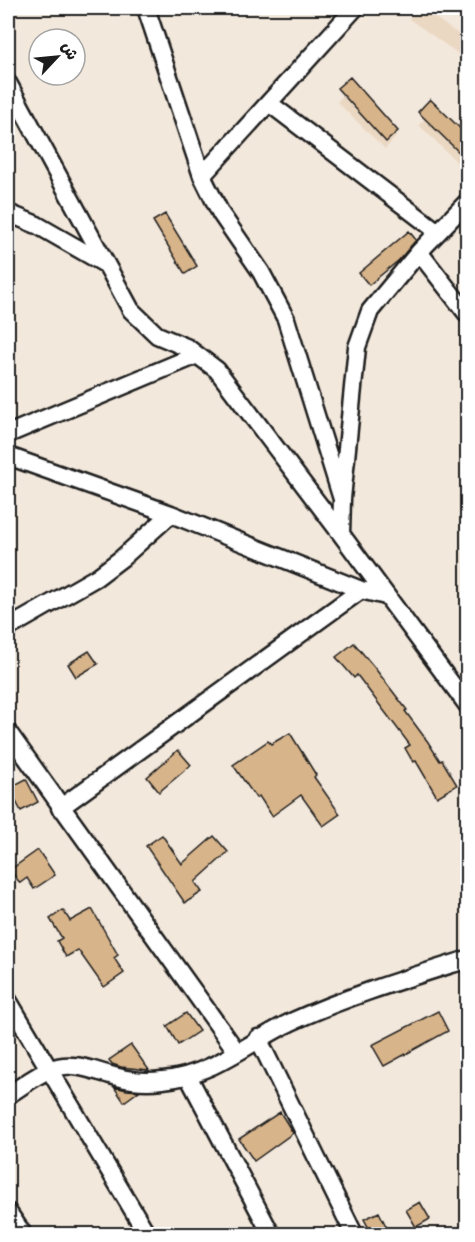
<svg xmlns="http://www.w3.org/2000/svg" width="475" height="1242" font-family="'Gochi Hand','Playpen Sans Arabic',sans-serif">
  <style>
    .built { fill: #ebd8c3 }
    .building { fill: #d8b48a; stroke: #1c1c1c; stroke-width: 1.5 }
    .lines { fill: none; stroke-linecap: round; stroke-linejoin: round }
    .street-casing { stroke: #1c1c1c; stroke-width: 21 }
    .street { stroke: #fff; stroke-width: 16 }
  </style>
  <rect width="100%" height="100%" fill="#f3e8dc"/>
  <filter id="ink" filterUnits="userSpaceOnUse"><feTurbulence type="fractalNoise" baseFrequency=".0167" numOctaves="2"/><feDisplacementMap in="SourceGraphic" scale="12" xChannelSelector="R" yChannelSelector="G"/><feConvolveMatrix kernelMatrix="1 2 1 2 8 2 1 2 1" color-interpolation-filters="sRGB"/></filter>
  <g filter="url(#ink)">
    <!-- built -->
    <path class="built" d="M417 8H421L467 40V60L409 19Z
      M348 90 396 137 385 149 337 102Z
      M430 113 467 149V172L419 125Z"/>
    <!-- building -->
    <path class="building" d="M350 77 398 131 386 142 337 88Z
      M430 99 468 136V161L418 112Z
      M165 214 197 266 185 274 153 221Z
      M409 231 416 240 399 260 369 285 359 273Z
      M354 643 374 667 407 710 405 711 428 742 440 761 442 760 457 785 437 797 416 761 413 762 405 748 410 745 357 675 354 678 336 657Z
      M89 651 98 664 76 677 68 664Z
      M290 733 316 775 314 777 340 814 323 826 301 795 272 816 259 796 256 798 233 765 268 741 271 744Z
      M178 750 191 765 159 792 147 777Z
      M26 779 38 802 21 811 9 788Z
      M162 835 182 864 214 836 228 852 195 882 202 892 185 903 146 846Z
      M38 850 55 875 34 889 27 878 20 883 10 870Z
      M92 909 118 955 114 958 124 973 104 987 78 950 66 957 57 941 62 938 50 919 63 910 70 921Z
      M438 1011 448 1031 384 1066 372 1045Z
      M186 1013 199 1031 178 1045 167 1026Z
      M131 1045 141 1059 149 1070 121 1067 112 1064 109 1060Z
      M114 1087 127 1090 139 1091 124 1102Z
      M280 1112 293 1133 254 1161 239 1139Z
      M420 1202 430 1219 416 1227 406 1210Z
      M379 1212 390 1234H372L364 1219Z"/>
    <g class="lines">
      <defs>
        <path id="street" d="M146 8 202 176 221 214 261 272 286 319 342 499
          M8 83 131 310 157 335 188 348 217 370 341 534 468 706
          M269 103 438 232
          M202 176 355 8
          M8 213 37 225 105 264
          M419 252 468 315
          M8 434 197 355
          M8 456 171 514 361 590 386 596
          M341 534 342 499 357 347 370 311 419 252 468 201
          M8 628 97 577 122 558 171 514
          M8 732 237 1052
          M60 808 361 590
          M8 1000 147 1234
          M258 1038 354 1234
          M188 1076 271 1234
          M8 1095C21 1087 36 1075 51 1069 73 1060 96 1072 118 1077 132 1081 148 1082 163 1080 211 1076 249 1042 291 1022 348 996 408 978 468 959
          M8 1212 23 1234"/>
      </defs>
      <!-- street casing -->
      <use href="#street" class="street-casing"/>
      <!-- street -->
      <use href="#street" class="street"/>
    </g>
  </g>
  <!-- margin -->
  <rect width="475" height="1242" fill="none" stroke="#fff" stroke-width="30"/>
  <rect x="15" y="15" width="445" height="1212" fill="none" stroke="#1c1c1c" stroke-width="2" filter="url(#ink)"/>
  <!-- north arrow -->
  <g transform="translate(57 57) rotate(64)"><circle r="28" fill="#ffffff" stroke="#a4a4a4" stroke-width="1.5"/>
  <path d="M0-4.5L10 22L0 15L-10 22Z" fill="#1c1c1c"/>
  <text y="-9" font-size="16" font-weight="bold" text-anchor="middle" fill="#1c1c1c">ش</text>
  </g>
</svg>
